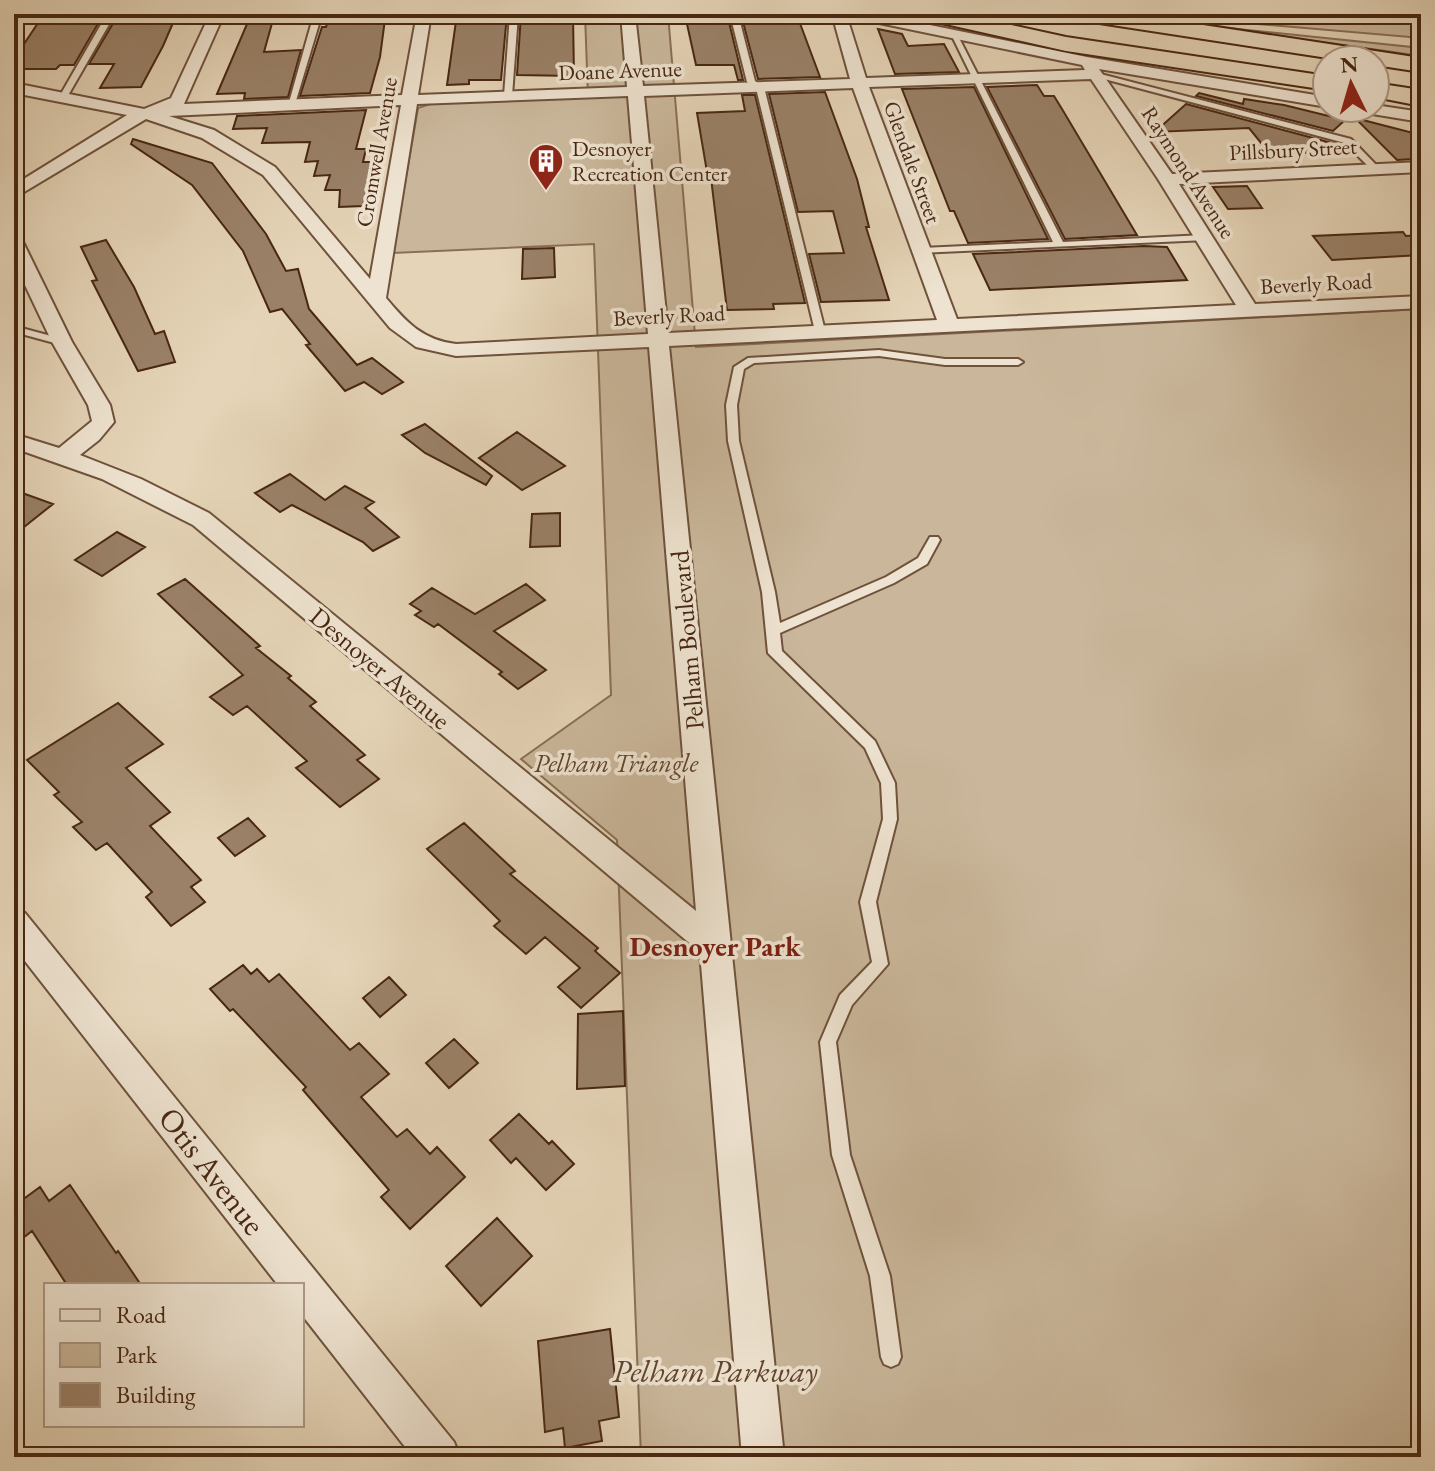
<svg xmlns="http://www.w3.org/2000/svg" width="1435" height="1471" font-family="'EB Garamond',serif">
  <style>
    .green { fill: #cab79b; stroke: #896f57; stroke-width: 2 }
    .building { fill: #9a8168; stroke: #482713; stroke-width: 2 }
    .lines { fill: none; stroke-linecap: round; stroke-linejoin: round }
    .lane-casing { stroke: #6f523c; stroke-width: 4 }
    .street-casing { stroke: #6f523c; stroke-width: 4 }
    .highway-casing { stroke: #482713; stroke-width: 4 }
    .lane { fill: #eee3d0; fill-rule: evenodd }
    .street { fill: #eee3d0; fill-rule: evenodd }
    .highway { fill: #e5d4b7; fill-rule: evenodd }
    .labels { text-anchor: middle; stroke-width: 7; stroke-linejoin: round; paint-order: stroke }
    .far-street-label { font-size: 22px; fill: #482713; stroke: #eee3d0 }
    .far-poi-label { font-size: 22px; fill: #482713; stroke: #eee3d0; text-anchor: start }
    .street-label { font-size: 26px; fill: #482713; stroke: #eee3d0 }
    .park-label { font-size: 26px; font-style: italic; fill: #62442e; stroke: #eee3d0 }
    .neighbourhood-label { font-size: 28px; font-weight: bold; fill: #7a1f14; stroke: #eee3d0 }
    .near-street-label { font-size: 32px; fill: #482713; stroke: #eee3d0 }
    .near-park-label { font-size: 32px; font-style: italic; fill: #62442e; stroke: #eee3d0 }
  </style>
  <rect width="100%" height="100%" fill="#e5d4b7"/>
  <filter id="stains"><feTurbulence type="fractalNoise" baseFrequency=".0025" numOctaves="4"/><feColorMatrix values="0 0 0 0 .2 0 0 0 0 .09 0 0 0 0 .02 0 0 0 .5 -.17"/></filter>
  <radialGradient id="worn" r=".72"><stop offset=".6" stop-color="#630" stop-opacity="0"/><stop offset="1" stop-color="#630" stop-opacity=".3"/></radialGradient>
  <!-- green -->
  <path class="green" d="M585 14H668L696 347 1421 309V1457H641L617 840 521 759 611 695 594 244 393 253 418 108 433 103 588 97Z
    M1142 14H1421V38Z
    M1228 28 1421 48V56L1228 29Z"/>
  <!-- building -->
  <path class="building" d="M173 14 176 16 163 46 141 87 100 88 114 64H89L118 15Z
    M457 14H507L501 80H469V84L447 85Z
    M521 14H525V18L573 16 574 76 517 75Z
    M103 15 74 65H60L56 69H14V59L42 17Z
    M274 16 264 52 301 50 288 97 244 99 245 93 217 94 250 17Z
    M798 18 820 77 758 79 743 22Z
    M385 19 380 57 370 93 300 96 322 27H326L328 20Z
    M729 22 743 80H738L734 65H696L687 24Z
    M878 29 902 34 908 46 944 44 959 72 895 74Z
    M1037 85 1044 96H1054L1062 109 1137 235 1065 239 987 87Z
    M974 87 1048 239 968 243 954 211H950L902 89Z
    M825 92 857 179 869 227H866L889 300 821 302 809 254 844 253 833 211 798 212 769 94Z
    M1199 93 1243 104 1244 99 1284 105 1345 120 1333 131 1196 96Z
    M742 95H755L805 303 773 304 774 309 727 310 711 178H708L697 113 745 111Z
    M1186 104 1343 146 1349 151 1270 154 1249 128 1155 132Z
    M366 110 356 149H366L363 162H373L363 206 339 207 340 190H325L330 175 314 176 318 161 305 162 310 142 262 143 267 128 233 129 237 116Z
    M1355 118 1421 135V151L1414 159 1397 160Z
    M133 139 212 163 266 234 286 271 298 269 309 309 357 365 372 358 403 382 382 394 364 382 345 391 306 345 310 344 282 309 270 312 243 251 192 185 131 144Z
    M1247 186 1262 208 1228 209 1213 187Z
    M1403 232 1406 236 1421 235V255L1332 260 1313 236Z
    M106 240 134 287 155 334 164 331 175 362 138 371 92 281 97 280 81 247Z
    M1144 246 1167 247 1187 280 990 290 973 254Z
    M554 248 555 277 522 279 523 249Z
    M425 424 492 476 486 485 425 453 402 435Z
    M517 432 565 466 522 490 479 458Z
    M290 474 325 500 345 486 374 502 365 508 399 537 373 551 363 542 292 505 280 512 255 493Z
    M14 490 53 504 14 535Z
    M560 513V546L530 547 532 514Z
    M117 532 145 547 102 576 75 560Z
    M185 579 260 646 256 648 291 676 288 678 316 702 310 706 365 755 357 760 379 779 340 807 296 768 307 761 247 706 233 715 210 697 243 675 158 594Z
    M526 584 545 600 494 631 546 670 518 689 499 674 502 672 438 624 434 627 415 615 421 611 410 604 432 588 475 614Z
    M118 703 163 744 126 768 170 812 150 826 201 880 191 887 205 902 171 926 146 897 152 892 107 843 96 850 73 827 82 822 54 795 59 792 27 760Z
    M248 818 265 836 235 856 218 838Z
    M464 823 515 871 510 874 598 948 595 951 620 973 581 1008 558 987 580 968 545 937 526 954 494 926 500 921 427 849Z
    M243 965 251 974 257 969 269 982 279 974 350 1050 359 1043 389 1074 361 1097 397 1137 407 1129 430 1154 437 1147 465 1177 410 1229 381 1197 389 1190 303 1090 306 1087 233 1009 230 1011 210 989Z
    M389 977 406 995 380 1017 363 998Z
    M623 1011 625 1086 577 1089 578 1014Z
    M454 1039 478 1063 449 1088 426 1063Z
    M519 1114 549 1144 552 1141 574 1164 546 1190 516 1158 511 1163 490 1140Z
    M70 1185 116 1253 118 1251 141 1285H67L32 1231 14 1245V1206L40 1187 49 1201Z
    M497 1218 532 1256 481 1306 446 1266Z
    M610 1329 619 1417 599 1421 602 1441 565 1448 563 1428 545 1432 538 1341Z"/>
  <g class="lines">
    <!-- lane casing -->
    <g class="lane-casing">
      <path id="lane" d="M107 14H115L66 99 59 101 58 99Z
        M314 14H322L295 104 288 106Z
        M510 14H518L512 96 508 98 504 96Z
        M730 14H738L755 81 764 87 825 331 824 333 815 331 756 88 747 82Z
        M950 32 957 34 1063 242 1204 235 1209 238 1207 240 919 253V249L922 248 1053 242Z
        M1093 72 1351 139 1381 170 1374 172 1345 143 1093 76Z
        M14 326 66 340 67 342 62 345 14 332Z
        M879 350 945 359H1018L1023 362 1018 365H945L879 356 754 363 744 369 737 405 739 441 775 592 780 623 886 577 918 558 930 537H938L940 540 927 564 894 583 780 633 782 651 875 741 895 783 897 819 876 902 888 964 852 1005 836 1042 850 1155 890 1276 901 1357 898 1364 891 1367 884 1364 881 1357 870 1276 832 1155 820 1042 840 995 872 962 860 902 883 819 881 783 865 748 768 653 762 592 728 441 726 405 734 367 748 358Z"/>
    </g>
    <!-- street casing -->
    <g class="street-casing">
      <path id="street" d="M210 14H224L184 104 402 95 417 14H431L418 95 627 87 621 14H635L643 86 850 79 832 14H846L866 78 1085 70 1082 65 855 18 848 14H876L1087 57 1327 97V107L1099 69 1172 174 1421 162V172L1179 184 1255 304 1421 296V308L669 346 784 1457H742L700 952 193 525 102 479 14 448V434L59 448 92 421 88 405 52 342 14 262V236L23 242 72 342 110 405 114 422 99 440 80 455 141 479 209 513 696 911 649 347 456 356 416 347 390 328 263 175 202 138 146 119 14 198V185L127 115 14 93V83L144 109 171 98ZM1091 79 1158 179 1236 305 957 319 869 87ZM853 88 937 320 668 333 644 96ZM628 96 648 334 456 344C423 340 407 323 386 298L417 104ZM401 105 370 279 275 167 214 130 169 116Z
        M1375 105 1421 112V122L1366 113 1358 108H1375Z
        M14 909 25 913 454 1442 460 1457H413L302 1315V1285H278L14 947Z"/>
    </g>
    <!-- highway casing -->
    <g class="highway-casing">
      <path id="highway" d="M920 14H962L1066 37 1327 76V90L1066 51 923 19Z
        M1075 14H1131L1421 58V72L1375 65V60H1341L1086 21 1078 19Z
        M1375 83 1421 90V106L1375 97Z"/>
    </g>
    <!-- lane -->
    <use href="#lane" class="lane"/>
    <!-- street -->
    <use href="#street" class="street"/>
    <!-- highway -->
    <use href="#highway" class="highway"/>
  </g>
  <!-- icons -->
  <defs>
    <g id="building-pin" transform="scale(1.8)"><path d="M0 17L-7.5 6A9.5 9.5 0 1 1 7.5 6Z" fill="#8f2418" stroke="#eee3d0"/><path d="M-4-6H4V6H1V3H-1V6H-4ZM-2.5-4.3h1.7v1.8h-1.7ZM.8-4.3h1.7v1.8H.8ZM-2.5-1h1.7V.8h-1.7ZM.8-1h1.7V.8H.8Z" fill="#fff"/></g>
  </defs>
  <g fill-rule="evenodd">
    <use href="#building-pin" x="546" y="161"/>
  </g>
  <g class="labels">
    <!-- far-street labels -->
    <g class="far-street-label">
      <text transform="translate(620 70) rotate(-2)" y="8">Doane Avenue</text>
      <text transform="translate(1293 149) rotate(-3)" y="8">Pillsbury Street</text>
      <text transform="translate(376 152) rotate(-80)" y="8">Cromwell Avenue</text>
      <text transform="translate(913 162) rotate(70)" y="8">Glendale Street</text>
      <text transform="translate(1189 172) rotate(57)" y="8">Raymond Avenue</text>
      <text transform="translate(1316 283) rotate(-3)" y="8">Beverly Road</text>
      <text transform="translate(669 315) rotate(-3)" y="8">Beverly Road</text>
    </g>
    <!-- far-poi labels -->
    <g class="far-poi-label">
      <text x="572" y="156">Desnoyer<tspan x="572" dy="25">Recreation Center</tspan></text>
    </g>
    <!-- street labels -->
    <g class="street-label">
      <text transform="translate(687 640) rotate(-95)" y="9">Pelham Boulevard</text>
      <text transform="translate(380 668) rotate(40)" y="9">Desnoyer Avenue</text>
    </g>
    <!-- park labels -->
    <g class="park-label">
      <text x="616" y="772">Pelham Triangle</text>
    </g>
    <!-- neighbourhood labels -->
    <g class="neighbourhood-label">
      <text x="715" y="956">Desnoyer Park</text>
    </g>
    <!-- near-street labels -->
    <g class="near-street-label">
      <text transform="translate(212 1171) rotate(52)" y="11">Otis Avenue</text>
    </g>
    <!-- near-park labels -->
    <g class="near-park-label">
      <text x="715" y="1382">Pelham Parkway</text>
    </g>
  </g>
  <!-- margin -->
  <rect width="1435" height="1471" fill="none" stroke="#e5d4b7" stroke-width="48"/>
  <rect x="16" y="16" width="1403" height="1439" fill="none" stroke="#482713" stroke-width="4"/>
  <rect x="24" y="24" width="1387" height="1423" fill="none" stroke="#482713" stroke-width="2"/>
  <!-- legend -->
  <rect x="44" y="1283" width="260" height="144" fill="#eee3d0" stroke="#ac9884" stroke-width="2"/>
  <rect x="60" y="1309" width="40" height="12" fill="#eee3d0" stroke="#ac9884" stroke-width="2"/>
  <text x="116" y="1323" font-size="24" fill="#482713">Road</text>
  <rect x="60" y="1343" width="40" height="24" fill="#cab79b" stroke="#ac9884" stroke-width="2"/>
  <text x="116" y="1363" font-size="24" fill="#482713">Park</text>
  <rect x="60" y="1383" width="40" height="24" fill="#9a8168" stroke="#ac9884" stroke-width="2"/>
  <text x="116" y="1403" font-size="24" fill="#482713">Building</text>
  <!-- north arrow -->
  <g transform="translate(1351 84) rotate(355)"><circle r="38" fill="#eee3d0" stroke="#ac9884" stroke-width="2"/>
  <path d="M0-6L14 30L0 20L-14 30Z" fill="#8f2418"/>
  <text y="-12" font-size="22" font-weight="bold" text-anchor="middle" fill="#482713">N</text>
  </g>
  <rect width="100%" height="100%" filter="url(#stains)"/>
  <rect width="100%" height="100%" fill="url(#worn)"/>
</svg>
